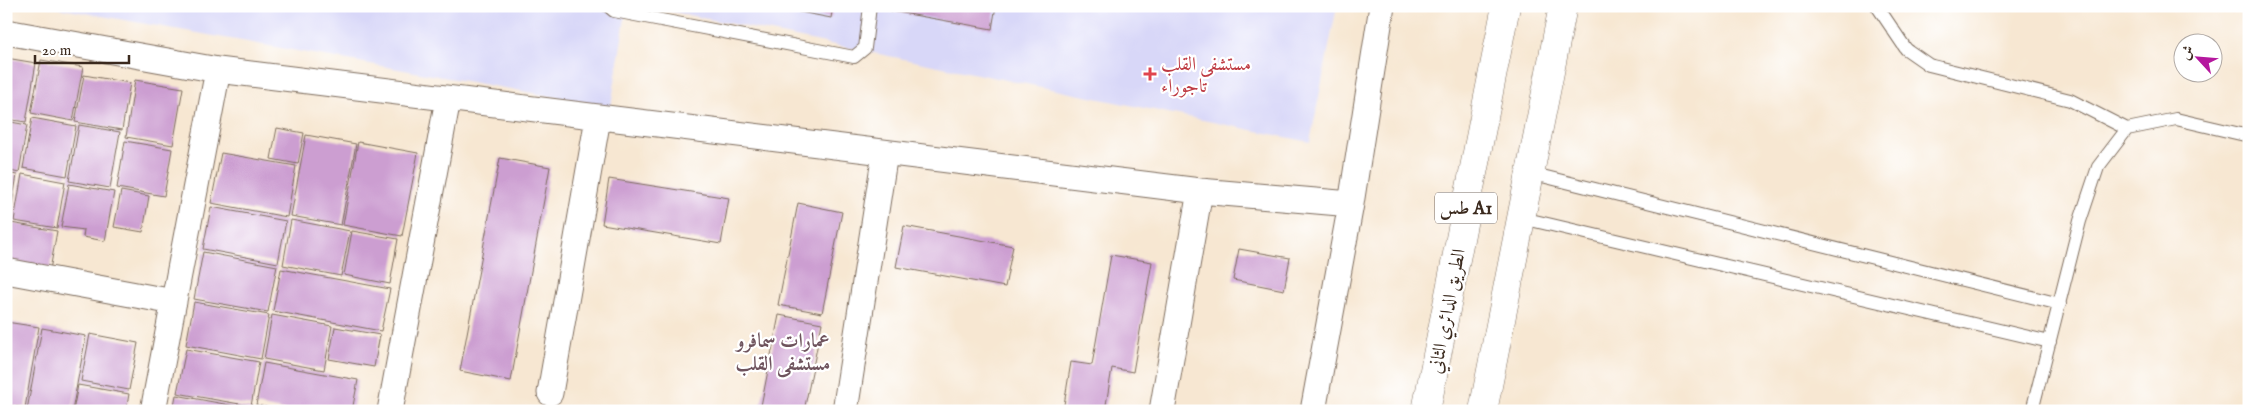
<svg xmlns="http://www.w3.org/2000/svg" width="2255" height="417" font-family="'IM FELL English',Amiri,serif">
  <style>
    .built { fill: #d8d7f8 }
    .building { fill: #cc9ed1 }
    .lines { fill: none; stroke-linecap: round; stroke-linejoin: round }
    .service-casing { stroke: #7d6c5d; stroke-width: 14 }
    .minor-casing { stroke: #7d6c5d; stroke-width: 27 }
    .trunk-casing { stroke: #7d6c5d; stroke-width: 29 }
    .service { stroke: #fff; stroke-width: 12 }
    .minor { stroke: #fff; stroke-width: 25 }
    .trunk { stroke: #fff; stroke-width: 28 }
    .health-dot { fill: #e0444e; stroke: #fff; stroke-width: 2 }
    .labels { text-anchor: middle; stroke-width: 4.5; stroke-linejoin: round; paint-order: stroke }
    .shield { fill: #fff; stroke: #766a62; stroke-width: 1 }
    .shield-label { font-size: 18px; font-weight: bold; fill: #3b2a1e }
    .health-label { font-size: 19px; fill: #be3a42; stroke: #fff; text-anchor: start }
    .street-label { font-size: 19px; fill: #3b2a1e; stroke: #fff }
    .neighbourhood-label { font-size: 20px; font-weight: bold; fill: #6e535d; stroke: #fff }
  </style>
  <rect width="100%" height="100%" fill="#fff"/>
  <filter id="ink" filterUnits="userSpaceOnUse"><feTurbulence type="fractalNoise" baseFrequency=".02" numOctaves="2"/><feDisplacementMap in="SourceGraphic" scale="10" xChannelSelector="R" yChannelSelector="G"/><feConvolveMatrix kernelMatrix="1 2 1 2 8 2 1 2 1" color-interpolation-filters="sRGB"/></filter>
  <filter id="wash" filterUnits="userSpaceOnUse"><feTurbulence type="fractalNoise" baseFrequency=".0096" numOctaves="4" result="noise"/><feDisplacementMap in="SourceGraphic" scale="20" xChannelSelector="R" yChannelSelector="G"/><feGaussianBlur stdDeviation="1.12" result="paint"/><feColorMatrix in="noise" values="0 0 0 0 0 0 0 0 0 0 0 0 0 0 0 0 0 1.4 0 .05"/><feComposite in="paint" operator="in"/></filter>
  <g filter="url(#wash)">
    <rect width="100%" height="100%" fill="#f7e7d2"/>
    <!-- built -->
    <path class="built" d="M46 6H627L611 107Z
      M644 6H1337L1310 142Z"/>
    <g id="blocks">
      <!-- building -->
      <path class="building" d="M769 6H833L831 18Z
        M892 6H996L992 29 891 11Z
        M6 58 36 63 26 122 6 119Z
        M41 60 83 67 73 121 31 113Z
        M84 75 130 83 122 130 75 122Z
        M135 80 183 88 173 145 126 137Z
        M32 118 76 126 67 176 23 168Z
        M6 121 27 125 19 173 6 170Z
        M79 125 120 132 110 188 69 181Z
        M277 128 304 133 298 164 271 159Z
        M306 135 356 144 341 225 291 216Z
        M125 141 172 149 164 196 117 188Z
        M358 142 418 153 402 236 343 225Z
        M221 153 296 166 287 217 211 203Z
        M500 158 550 167 511 381 460 371Z
        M6 173 17 175 9 223H6Z
        M22 174 65 182 57 228 14 221Z
        M609 179 729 198 721 244 602 224Z
        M69 184 114 192 105 241 83 237 84 230 61 227Z
        M121 191 149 196 143 232 114 227Z
        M798 203 842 212 822 313 778 305Z
        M211 207 286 221 278 263 203 249Z
        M291 220 350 231 341 276 283 265Z
        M11 223 57 231 50 270 6 262Z
        M904 226 1013 246 1005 287 896 267Z
        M352 231 398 239 390 284 344 275Z
        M1239 249 1290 258 1284 290 1233 280Z
        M203 252 277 266 268 312 194 299Z
        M1111 255 1152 262 1133 372 1112 368 1105 411H1063L1071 362 1092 365Z
        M281 269 390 289 381 331 273 311Z
        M194 302 269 315 261 359 186 345Z
        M272 315 332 326 324 370 264 359Z
        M779 315 822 323 804 411H760Z
        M6 322 39 327 25 408 6 405Z
        M335 327 380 335 374 367 329 359Z
        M42 328 86 336 72 411 27 410Z
        M90 334 138 343 129 390 81 381Z
        M186 349 259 362 251 406 177 393Z
        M264 363 358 380 352 411H287L256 405Z
        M78 385 129 394 126 411H73Z
        M176 395 251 409V411H173Z"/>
    </g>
  </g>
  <g filter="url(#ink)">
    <use href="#blocks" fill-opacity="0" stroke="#7d6c5d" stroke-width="1"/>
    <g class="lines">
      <!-- service casing -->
      <g class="service-casing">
        <path id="service" d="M608 6 614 11 854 57 865 48 870 6
          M1877 6 1906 49 1929 65 2070 100 2127 129 2176 119 2249 136
          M1530 173 2060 304
          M1522 218 2050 342
          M2032 411 2080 221 2098 167 2127 129"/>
      </g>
      <!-- minor casing -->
      <g class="minor-casing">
        <path id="minor" d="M6 32 218 70 1200 191 1351 204
          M6 271 174 302
          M550 393 598 118
          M153 411 218 70
          M390 411 448 99
          M845 411 885 153
          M1162 411 1200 191
          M1313 411 1351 204 1382 6"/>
      </g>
      <!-- trunk casing -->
      <g class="trunk-casing">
        <path id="trunk" d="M1426 411 1506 6
          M1483 411 1563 6"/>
      </g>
      <!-- service -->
      <use href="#service" class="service"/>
      <!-- minor -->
      <use href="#minor" class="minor"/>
      <!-- trunk -->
      <use href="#trunk" class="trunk"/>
    </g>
  </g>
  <!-- markers -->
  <path class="health-dot" d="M1147.5 66.5h5v5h5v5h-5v5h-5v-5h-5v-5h5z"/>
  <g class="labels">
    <!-- shield labels -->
    <rect class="shield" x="1435" y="192.5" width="62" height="31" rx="4"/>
    <g class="shield-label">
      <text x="1466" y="214">طس A1</text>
    </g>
    <!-- health labels -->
    <g class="health-label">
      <text x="1161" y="70">مستشفى القلب<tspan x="1161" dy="22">تاجوراء</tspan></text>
    </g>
    <!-- street labels -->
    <g class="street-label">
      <text transform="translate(1446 311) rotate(-79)" y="7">الطريق الدائري الثاني</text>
    </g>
    <!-- neighbourhood labels -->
    <g class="neighbourhood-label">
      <text x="783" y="347">عمارات سمافرو<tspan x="783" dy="23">مستشفى القلب</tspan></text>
    </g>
  </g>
  <!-- margin -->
  <rect width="2255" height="417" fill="none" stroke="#fff" stroke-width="25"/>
  <!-- north arrow -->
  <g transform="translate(2198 58) rotate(296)"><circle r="24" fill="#ffffff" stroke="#b1aaa5"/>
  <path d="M0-4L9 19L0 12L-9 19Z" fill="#b5179e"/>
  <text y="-8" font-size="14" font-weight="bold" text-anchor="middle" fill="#3b2a1e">ش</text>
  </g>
  <!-- scale -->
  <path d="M35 55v8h94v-8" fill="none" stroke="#3b2a1e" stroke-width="2.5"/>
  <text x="42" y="55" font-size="15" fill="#3b2a1e" stroke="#ffffff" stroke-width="4" paint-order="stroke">20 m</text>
</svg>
